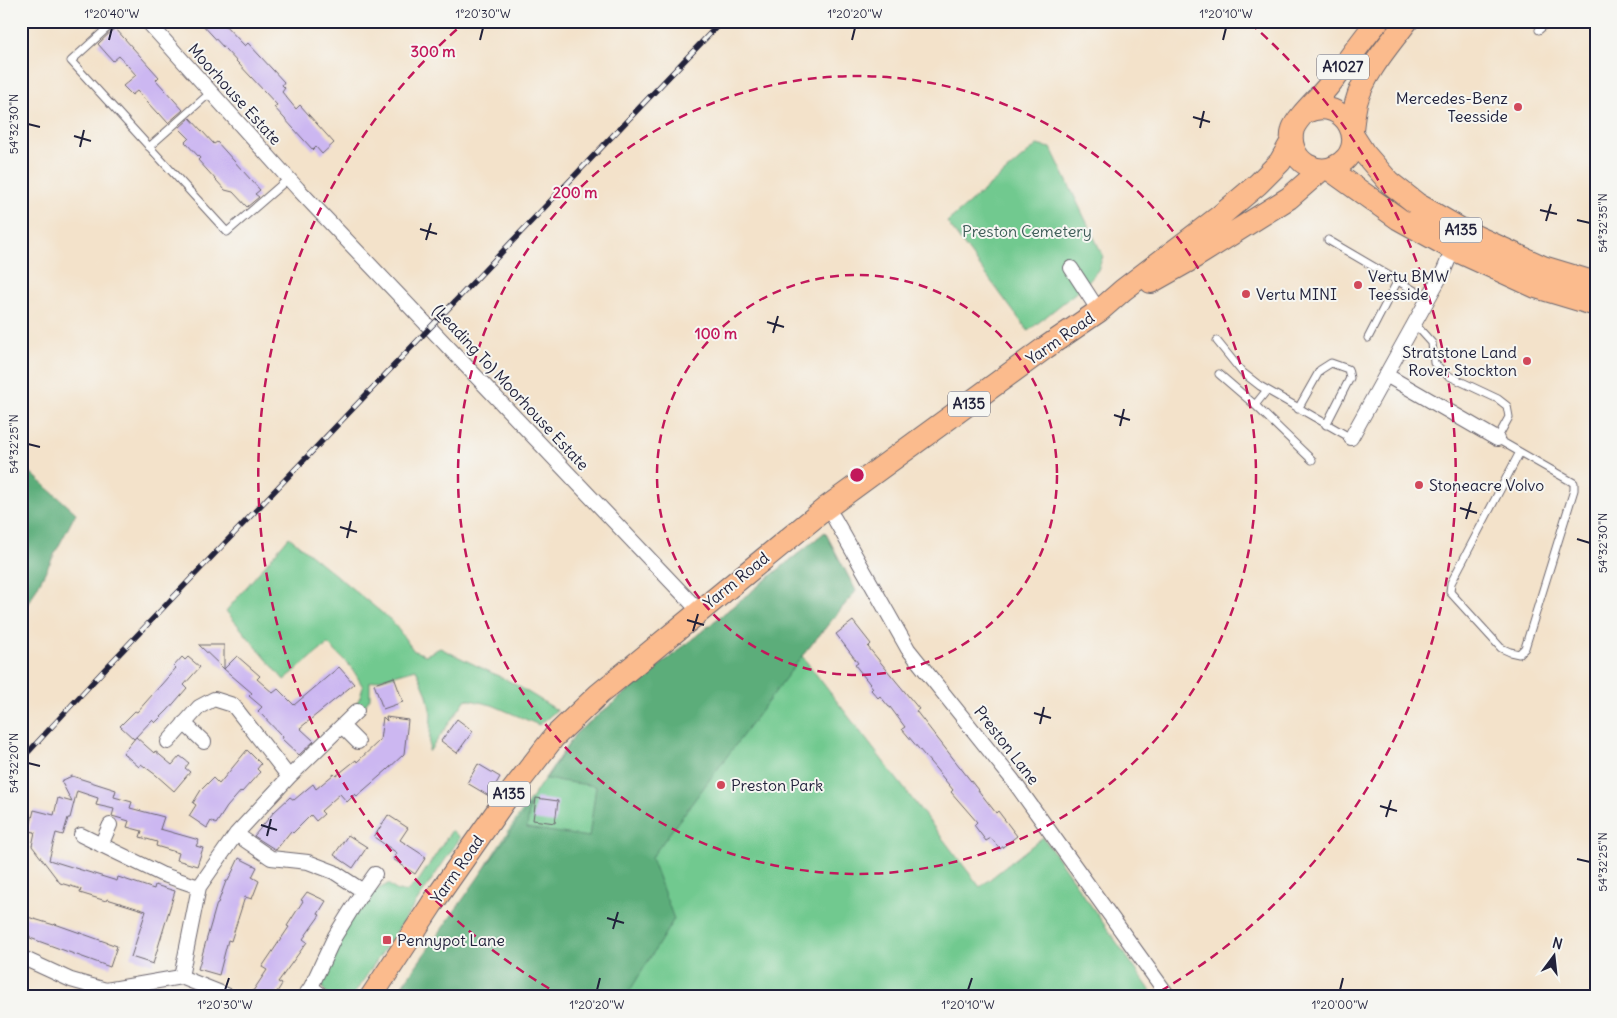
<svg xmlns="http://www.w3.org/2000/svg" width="1617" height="1018" font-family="Delius,sans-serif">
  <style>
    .green { fill: #71c98f; stroke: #4a7665 }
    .forest { fill: #5cad7a; stroke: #3f685a }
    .building { fill: #ccb7f1 }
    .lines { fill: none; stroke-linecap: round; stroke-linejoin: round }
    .service-casing { stroke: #6b656d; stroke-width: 9 }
    .minor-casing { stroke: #6b656d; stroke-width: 16 }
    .primary-casing { stroke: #6b656d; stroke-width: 24 }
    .service { stroke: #fff; stroke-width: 7 }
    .minor { stroke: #fff; stroke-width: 14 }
    .primary { stroke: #fbbb8d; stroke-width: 22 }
    .rail-casing { stroke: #22223b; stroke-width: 5.5 }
    .rail { stroke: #f6f6f2; stroke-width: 4; stroke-dasharray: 11; stroke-linecap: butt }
    .ticks { fill: none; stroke: #22223b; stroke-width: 2 }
    .ring { fill: none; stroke: #c2185b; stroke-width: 2.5; stroke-dasharray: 9 6 }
    .poi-dot { fill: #d1495b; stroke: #f6f6f2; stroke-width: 2 }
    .labels { text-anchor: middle; stroke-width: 4; stroke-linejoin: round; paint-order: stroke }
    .shield { fill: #f6f6f2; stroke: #626272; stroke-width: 1 }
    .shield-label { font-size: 15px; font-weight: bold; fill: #22223b }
    .street-label { font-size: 16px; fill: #22223b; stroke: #f6f6f2 }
    .poi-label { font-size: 16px; fill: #22223b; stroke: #f6f6f2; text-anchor: start }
    .park-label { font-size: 16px; fill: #3e5c58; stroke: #f6f6f2 }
    .centre { fill: #c2185b; stroke: #f6f6f2; stroke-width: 2.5 }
    .ring-label { font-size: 15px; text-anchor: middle; font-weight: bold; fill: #c2185b; stroke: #f6f6f2; stroke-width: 4; stroke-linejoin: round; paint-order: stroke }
    .neatline { fill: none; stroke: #22223b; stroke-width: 2 }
    .ticks-label { font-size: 12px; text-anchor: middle; fill: #22223b }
  </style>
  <rect width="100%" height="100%" fill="#f6f6f2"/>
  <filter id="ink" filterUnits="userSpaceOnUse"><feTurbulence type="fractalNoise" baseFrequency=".02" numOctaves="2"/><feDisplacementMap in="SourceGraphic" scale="10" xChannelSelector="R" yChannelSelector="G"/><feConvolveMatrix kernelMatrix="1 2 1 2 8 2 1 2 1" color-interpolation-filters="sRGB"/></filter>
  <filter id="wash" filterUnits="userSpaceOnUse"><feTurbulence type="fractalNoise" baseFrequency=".0096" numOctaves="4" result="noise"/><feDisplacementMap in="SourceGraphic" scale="20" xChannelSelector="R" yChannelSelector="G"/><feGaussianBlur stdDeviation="1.12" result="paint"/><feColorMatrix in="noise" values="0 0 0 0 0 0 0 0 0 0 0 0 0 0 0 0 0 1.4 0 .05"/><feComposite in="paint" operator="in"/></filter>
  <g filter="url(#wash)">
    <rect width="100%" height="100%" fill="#f3e2ca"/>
    <!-- green -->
    <path class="green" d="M1037 145 1051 148 1103 256 1098 270 1084 286 1028 331 947 222Z
      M825 532 856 591 802 656 980 887 1043 837 1155 997H401L440 940 499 845 576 733Z
      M289 537 392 621 414 651 426 655 440 648 513 683 557 710 539 725 492 705 466 699 429 752 431 714 427 695 416 669 370 682V698L360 714 354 707 360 697 363 687 352 668 328 644 284 680 226 611Z
      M452 830 460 838 352 997C339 997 323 999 322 982L345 927 367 895 388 884 397 891 406 892 419 880Z"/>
    <!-- forest -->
    <path class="forest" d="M21 464 76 513 21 618Z
      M825 532 856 591 802 656 651 858 674 919 626 997H394L530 804 527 828 589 837 596 786 546 779 576 733Z"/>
    <g id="blocks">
      <!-- building -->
      <path class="building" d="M199 21H221L245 46 248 43 284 82 282 85 285 88 282 92 296 109 300 105 334 143 322 154 316 147 313 150 274 107 277 105Z
        M115 28 159 77 156 80 183 110 168 123 159 113 158 114 137 91 132 95 123 86 136 75 119 56 113 61 98 44Z
        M190 118 214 144 217 142 260 190 255 194 259 197 247 207 233 192 225 190 198 160 200 158 185 142 189 138 179 128Z
        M853 621 871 644 868 647 919 709 916 711 996 813 998 811 1017 836 1000 849 991 838 986 841 974 825 977 822 951 792 953 790 936 769 902 729 905 727 890 707H889L880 696 878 698 871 690 873 688 855 665 858 663 836 634Z
        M199 645H224V669Z
        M237 656 260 676 257 679 273 693 278 689 294 705 339 667 354 684 300 728 314 741 299 755 282 739 283 737 258 711 262 707 249 696 252 693 224 669Z
        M182 657 185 660 188 657 200 667 184 685 187 688 168 710 155 723 152 720 134 739 120 726 135 711 137 712 176 668 174 666Z
        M394 677 403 702 383 709 374 684Z
        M383 717 387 721 386 717 408 720 404 754 387 770 357 796 355 794 347 802 340 794 321 811 324 814 316 821 311 815 293 833 291 831 276 850 254 836 274 812 290 797 294 800 313 784 316 789 334 774 336 776 356 760 357 762 380 740Z
        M457 719 473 731 457 753 441 741Z
        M136 737 154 753 155 751 172 765 180 756 189 763 185 768 190 772 174 791 156 775 141 764 139 767 123 753Z
        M247 750 261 764 257 769 260 772 242 792 241 791 227 807 216 824 211 821 207 828 189 816 196 805 193 803 201 790 213 778 219 784Z
        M478 764 500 777 489 796 467 783Z
        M72 776 116 790 114 797 132 802 130 808 164 817 160 829 199 840 196 846 203 848 197 866 177 860 179 853 156 846 157 842 140 837 142 831 127 827 129 821 112 816 114 809 96 805 98 798 77 791 70 818H68L63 835 56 833 49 860 117 881 118 877 154 889 155 885 175 891 153 964 131 957 146 911 107 899 106 901 80 893 81 889 60 883 32 846 35 832 29 831 34 810 54 815 58 798 72 802 61 781Z
        M536 798 558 801 555 823 533 820Z
        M388 815 408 828 400 840 426 857 415 874 393 859 397 853 374 837Z
        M348 835 367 847 353 868 334 855Z
        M239 858 257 867 252 877 259 881 252 899 245 897 231 941 228 940 219 975 198 969 217 903H218L226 881H228Z
        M307 892 326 901 318 914 320 915 303 939 307 942 278 982 282 984 274 997H249L267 970 262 967 289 927 287 926 303 901 301 900Z
        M21 915 54 925 55 924 117 946 110 967 30 938V936L21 933Z"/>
    </g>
  </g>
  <g filter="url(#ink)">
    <use href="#blocks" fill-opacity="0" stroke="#6b656d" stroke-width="1"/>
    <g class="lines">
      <!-- service casing -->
      <g class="service-casing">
        <path id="service" d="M115 21 71 61 227 232 288 179
          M1539 30 1549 21
          M149 147 210 93
          M1328 240 1427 298
          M1414 323 1432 343 1434 363 1447 375 1498 399 1507 406 1509 417 1497 439 1574 483V490L1525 648 1519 654 1510 652 1501 648 1450 592 1451 583 1520 452
          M1368 338 1398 280
          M1217 341 1242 372 1260 386 1351 438
          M1219 374 1255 405
          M1267 390 1255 405 1312 460
          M1298 409 1320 370 1331 363 1348 369 1350 378 1326 425"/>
      </g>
      <!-- minor casing -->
      <g class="minor-casing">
        <path id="minor" d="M147 21 298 189 699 611
          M1071 268 1099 311
          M1386 375 1497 439
          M1351 438 1444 270 1453 249
          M826 508 834 518 908 649 1012 779 1169 997
          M184 723 204 742
          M342 726 358 742
          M168 742 199 707 214 699 233 705 289 777
          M236 834 271 858 308 862 334 872 363 891 335 936 311 987 304 997
          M81 835 161 874 199 887
          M101 845 110 825
          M363 891 375 874
          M21 957 71 980 106 990 181 977
          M311 987 324 997
          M231 997 181 977 199 887 236 834 289 777 357 711"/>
      </g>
      <!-- primary casing -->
      <g class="primary-casing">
        <path id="primary" d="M1306 112C1346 94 1372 148 1336 166 1327 171 1316 170 1307 165 1295 158 1289 143 1293 129 1297 117 1320 97 1329 85 1346 64 1360 42 1378 21
          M1352 130C1353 121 1354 112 1356 103 1364 73 1389 45 1407 21
          M1353 136 1364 153 1389 182 1417 204 1464 231 1543 267 1596 283
          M1329 169 1399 219 1453 249 1536 287 1596 305
          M1151 282 1190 260 1289 198 1321 170
          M371 997 432 904 505 800 554 737 599 694 826 508 1045 348 1099 311 1123 290 1220 216 1258 184 1280 162 1292 141"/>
      </g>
      <!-- service -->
      <use href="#service" class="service"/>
      <!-- minor -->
      <use href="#minor" class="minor"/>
      <!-- primary -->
      <use href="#primary" class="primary"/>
      <!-- rail casing -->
      <g class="rail-casing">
        <path id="rail" d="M21 760 104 670 722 21"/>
      </g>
      <!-- rail -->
      <use href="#rail" class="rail"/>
    </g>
  </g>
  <!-- ticks -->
  <path class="ticks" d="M109 40 112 28M480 40 483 28M852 40 855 28M1223 40 1226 28M1193 117 1210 122M28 124 40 127M1200 128 1204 111M74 136 91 141M80 147 84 130M1540 210 1557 214M1577 220 1590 223M1546 221 1551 204M420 229 437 234M426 240 431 223M767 322 784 327M773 333 778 316M1114 415 1130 420M1120 426 1124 409M28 444 40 447M1460 508 1477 513M1466 519 1471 502M340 527 357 532M347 538 351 521M1577 539 1590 543M687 620 704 625M693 631 698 614M1034 713 1051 718M1040 724 1044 707M28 763 40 766M1380 806 1397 811M1386 817 1391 800M261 825 277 830M267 836 271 819M1577 859 1590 862M607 918 624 923M613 929 618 912M225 990 229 978M597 990 600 978M968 990 972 978M1340 990 1343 978"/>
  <!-- distance rings -->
  <g class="ring">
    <circle cx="857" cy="475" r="200"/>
    <circle cx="857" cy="475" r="399"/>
    <path d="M562 996A599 599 0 0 1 464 23M1250 23A599 599 0 0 1 1152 996"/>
  </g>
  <!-- markers -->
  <g class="poi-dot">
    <circle cx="1518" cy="107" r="5"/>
    <circle cx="1358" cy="285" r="5"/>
    <circle cx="1246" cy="294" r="5"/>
    <circle cx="1527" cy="361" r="5"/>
    <circle cx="1419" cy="485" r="5"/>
    <circle cx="721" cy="785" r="5"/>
    <rect x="382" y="935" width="10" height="10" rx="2.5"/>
  </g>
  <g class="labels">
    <!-- shield labels -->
    <g class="shield">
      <rect x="1317" y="54.5" width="52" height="25" rx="4"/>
      <rect x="1440" y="217.5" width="42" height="25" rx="4"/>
      <rect x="948" y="391.5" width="42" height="25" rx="4"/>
      <rect x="488" y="781.5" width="42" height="25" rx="4"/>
    </g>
    <g class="shield-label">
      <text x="1343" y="72">A1027</text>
      <text x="1461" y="235">A135</text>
      <text x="969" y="409">A135</text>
      <text x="509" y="799">A135</text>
    </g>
    <!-- street labels -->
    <g class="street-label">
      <text transform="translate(235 94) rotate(48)" y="6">Moorhouse Estate</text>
      <text transform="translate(1060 338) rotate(-35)" y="6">Yarm Road</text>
      <text transform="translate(511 387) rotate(47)" y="6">(Leading To) Moorhouse Estate</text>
      <text transform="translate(736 580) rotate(-39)" y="6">Yarm Road</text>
      <text transform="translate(1007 745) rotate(52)" y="6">Preston Lane</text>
      <text transform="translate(457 869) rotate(-55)" y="6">Yarm Road</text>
    </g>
    <!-- poi labels -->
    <g class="poi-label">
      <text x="1508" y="104" text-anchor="end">Mercedes-Benz<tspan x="1508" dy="18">Teesside</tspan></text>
      <text x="1368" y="282">Vertu BMW<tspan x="1368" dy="18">Teesside</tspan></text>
      <text x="1256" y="300">Vertu MINI</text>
      <text x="1517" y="358" text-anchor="end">Stratstone Land<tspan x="1517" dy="18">Rover Stockton</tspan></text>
      <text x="1429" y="491">Stoneacre Volvo</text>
      <text x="731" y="791">Preston Park</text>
      <text x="397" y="946">Pennypot Lane</text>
    </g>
    <!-- park labels -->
    <g class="park-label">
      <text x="1027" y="237">Preston Cemetery</text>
    </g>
  </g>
  <circle cx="857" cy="475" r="8" class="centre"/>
  <g class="ring-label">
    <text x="433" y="57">300 m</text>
    <text x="575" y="198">200 m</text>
    <text x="716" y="339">100 m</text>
  </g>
  <!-- margin -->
  <rect width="1617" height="1018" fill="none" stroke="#f6f6f2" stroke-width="55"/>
  <!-- north arrow -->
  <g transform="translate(1554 956) rotate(15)" stroke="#f6f6f2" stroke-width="4" paint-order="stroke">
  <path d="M0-4L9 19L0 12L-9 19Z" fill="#22223b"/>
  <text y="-8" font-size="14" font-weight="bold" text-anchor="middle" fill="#22223b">N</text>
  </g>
  <rect x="28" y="28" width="1562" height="962" class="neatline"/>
  <g class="ticks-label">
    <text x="112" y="18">1°20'40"W</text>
    <text x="483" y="18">1°20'30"W</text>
    <text x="855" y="18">1°20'20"W</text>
    <text x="1226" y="18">1°20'10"W</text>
    <text transform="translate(14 124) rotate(-90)" y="4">54°32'30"N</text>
    <text transform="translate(1603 223) rotate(-90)" y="4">54°32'35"N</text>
    <text transform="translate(14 444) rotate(-90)" y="4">54°32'25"N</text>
    <text transform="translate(1603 543) rotate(-90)" y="4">54°32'30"N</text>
    <text transform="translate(14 763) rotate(-90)" y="4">54°32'20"N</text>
    <text transform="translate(1603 862) rotate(-90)" y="4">54°32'25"N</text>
    <text x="225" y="1009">1°20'30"W</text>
    <text x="597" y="1009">1°20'20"W</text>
    <text x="968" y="1009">1°20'10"W</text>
    <text x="1340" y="1009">1°20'00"W</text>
  </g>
</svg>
